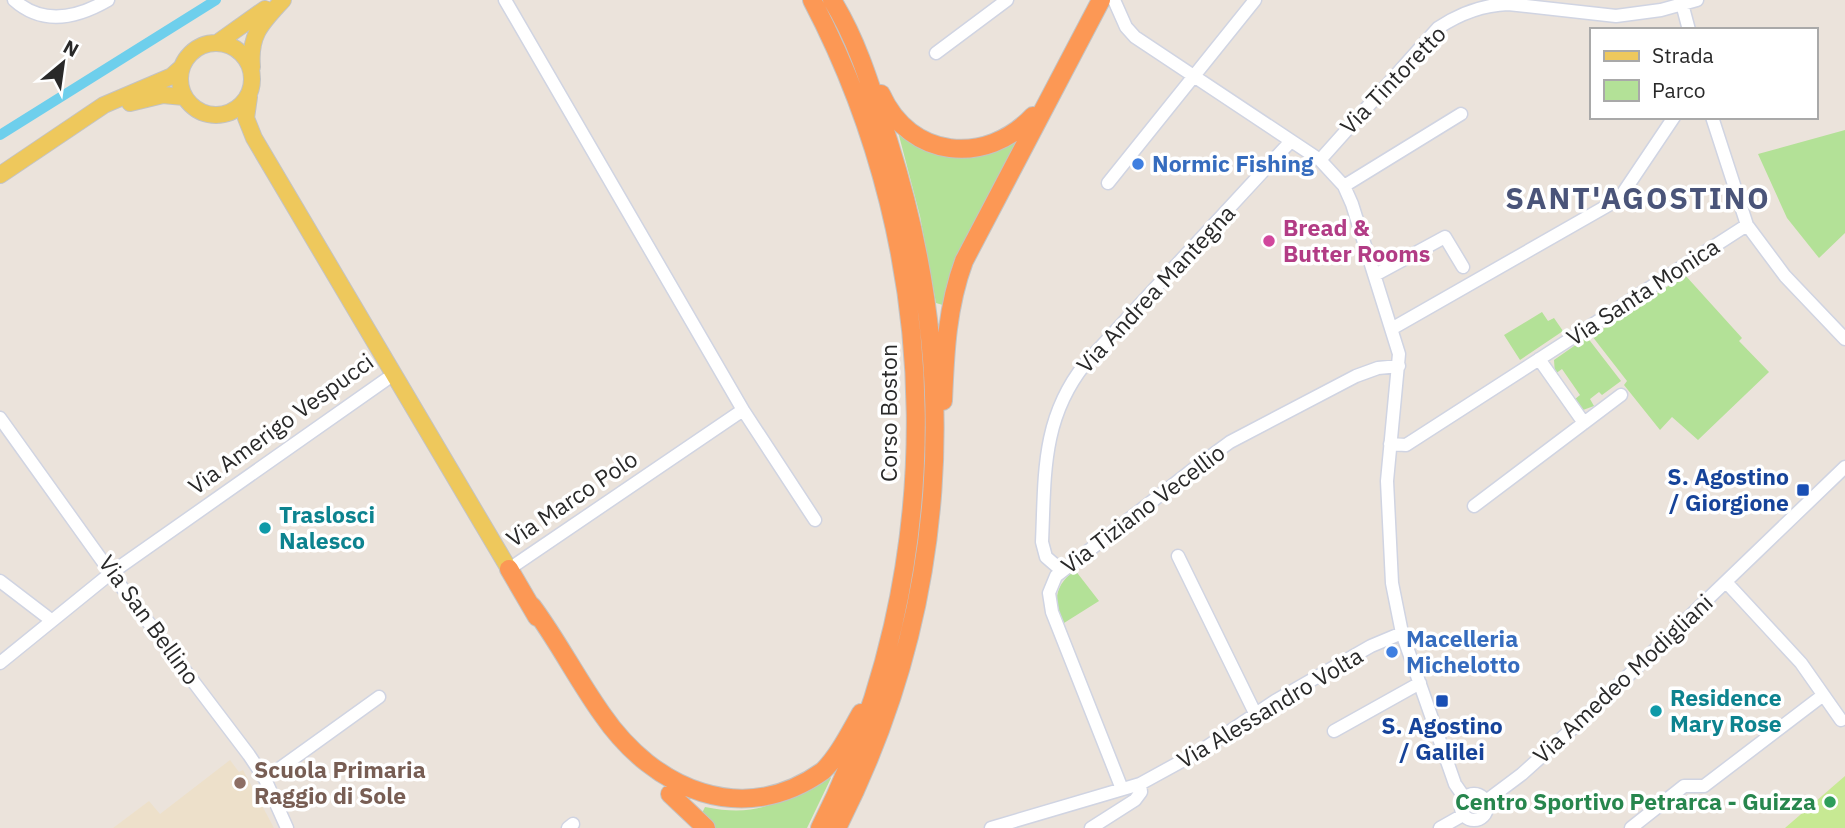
<svg xmlns="http://www.w3.org/2000/svg" width="1845" height="828" font-family="'IBM Plex Sans',sans-serif">
  <style>
    .education { fill: #ede0ca }
    .green { fill: #b3e197 }
    .pitch { fill: #c7e993 }
    .lines { fill: none; stroke-linecap: round; stroke-linejoin: round }
    .canal { stroke: #6ecfec; stroke-width: 10 }
    .minor-casing { stroke: #d0d4e2; stroke-width: 15 }
    .major-casing { stroke: #c3c3c3; stroke-width: 18 }
    .highway-casing { stroke: #c3c3c3; stroke-width: 20 }
    .minor { stroke: #fff; stroke-width: 12 }
    .major { stroke: #eec85c; stroke-width: 16 }
    .highway { stroke: #fc9855; stroke-width: 18 }
    .shop-dot { fill: #3f7fe0; stroke: #fff; stroke-width: 2.5 }
    .hotel-dot { fill: #d1479c; stroke: #fff; stroke-width: 2.5 }
    .transit-dot { fill: #1a4fb4; stroke: #fff; stroke-width: 2.5 }
    .culture-dot { fill: #0f9aa8; stroke: #fff; stroke-width: 2.5 }
    .education-dot { fill: #8d6e63; stroke: #fff; stroke-width: 2.5 }
    .leisure-dot { fill: #2e9e5b; stroke: #fff; stroke-width: 2.5 }
    .labels { text-anchor: middle; stroke-width: 7; stroke-linejoin: round; paint-order: stroke }
    .street-label { font-size: 23px; fill: #292929; stroke: #fff }
    .shop-label { font-size: 23px; font-weight: bold; fill: #366cbe; stroke: #fff; text-anchor: start }
    .hotel-label { font-size: 23px; font-weight: bold; fill: #b23c85; stroke: #fff; text-anchor: start }
    .transit-label { font-size: 23px; font-weight: bold; fill: #164399; stroke: #fff; text-anchor: end }
    .culture-label { font-size: 23px; font-weight: bold; fill: #0d838f; stroke: #fff; text-anchor: start }
    .education-label { font-size: 23px; font-weight: bold; fill: #785e54; stroke: #fff; text-anchor: start }
    .leisure-label { font-size: 23px; font-weight: bold; fill: #27864d; stroke: #fff; text-anchor: end }
    .district-label { font-size: 30px; font-weight: bold; letter-spacing: 2px; fill: #4a5479; stroke: #fff }
  </style>
  <rect width="100%" height="100%" fill="#ebe3db"/>
  <!-- education -->
  <path class="education" d="M230 760 239 772 243 770 274 828H113L149 801 160 814Z"/>
  <!-- green -->
  <path class="green" d="M1046 104 946 306 936 303 920 216 896 124 959 156Z
    M1845 130V233L1819 258 1787 218 1758 154Z
    M1685 275 1742 338 1739 341 1769 372 1698 440 1672 417 1660 430 1624 385 1627 381 1592 336Z
    M1542 312 1548 321 1554 318 1563 331 1520 360 1504 335Z
    M1587 337 1621 381 1602 395 1599 392 1590 399 1594 406 1583 410 1574 400 1580 395 1562 369 1555 374 1554 360Z
    M1075 570 1099 601 1064 623C1053 601 1054 586 1075 570Z
    M826 774 831 778 807 828H711L701 815 705 807C759 818 782 802 826 774Z"/>
  <!-- pitch -->
  <path class="pitch" d="M1845 776V828H1785Z"/>
  <g class="lines">
    <!-- canal -->
    <path class="canal" d="M0 135 216 0"/>
    <!-- minor casing -->
    <g class="minor-casing">
      <path id="minor" d="M14 0C43 26 77 18 108 0
        M505 0 743 410 815 520
        M1114 0 1126 27 1135 37 1320 160 1344 186 1352 204 1399 354 1387 481 1392 583 1402 633 1455 784 1464 797
        M1681 0 1689 30
        M936 53 1007 0
        M1712 117 1747 225 1785 276 1845 339
        M1320 160 1438 28C1459 14 1482 5 1508 4L1616 16 1661 10 1697 0
        M1108 183 1255 0
        M1344 186 1461 114
        M1375 275 1445 237 1463 267
        M1393 328 1619 199 1674 117
        M1539 359 1584 423
        M0 418 111 573 249 755 265 779 287 828
        M1390 444 1406 445 1747 225
        M1474 506 1621 395
        M1178 556 1255 713
        M509 569 743 410
        M1061 570 1046 557 1042 542C1045 476 1041 419 1085 364L1291 141
        M0 581 51 620
        M1726 582 1801 663 1841 720
        M0 663 111 573 394 374
        M1334 731 1420 683
        M265 779 379 697
        M1122 789 1052 612 1049 593 1056 576 1200 464 1230 442 1356 376 1378 368 1399 366
        M1461 807a13 13 0 1 1 26 0a13 13 0 1 1-26 0Z
        M1486 801 1522 774 1583 719 1845 467
        M568 828 573 824
        M991 828 1140 784 1202 750 1275 701 1371 646 1402 633
        M1091 828 1135 800 1141 792 1140 784
        M1440 828 1463 815
        M1631 828 1684 786H1704L1822 696"/>
    </g>
    <!-- major casing -->
    <g class="major-casing">
      <path id="major" d="M180 79a36 36 0 1 1 72 0a36 36 0 1 1-72 0Z
        M217 43 265 9
        M252 67C249 34 262 23 283 0
        M249 97 246 118 254 138 509 569
        M130 103 163 95 184 97
        M0 175 104 105 172 76 182 67"/>
    </g>
    <!-- highway casing -->
    <g class="highway-casing">
      <path id="highway" d="M812 0C947 258 951 569 820 828
        M832 0C859 43 873 94 889 143 963 375 948 610 837 828
        M881 94C910 159 986 166 1033 116
        M943 401C945 352 947 307 964 261L1101 0
        M509 569 537 617
        M532 606C558 641 577 679 602 714 654 790 743 828 823 771 839 755 850 732 861 713
        M670 794 706 828"/>
    </g>
    <!-- minor -->
    <use href="#minor" class="minor"/>
    <!-- major -->
    <use href="#major" class="major"/>
    <!-- highway -->
    <use href="#highway" class="highway"/>
  </g>
  <!-- markers -->
  <g class="shop-dot">
    <circle cx="1138" cy="164" r="7"/>
    <circle cx="1392" cy="652" r="7"/>
  </g>
  <circle class="hotel-dot" cx="1269" cy="241" r="7"/>
  <g class="transit-dot">
    <rect x="1796" y="483" width="14" height="14" rx="3.5"/>
    <rect x="1435" y="694" width="14" height="14" rx="3.5"/>
  </g>
  <g class="culture-dot">
    <circle cx="265" cy="528" r="7"/>
    <circle cx="1656" cy="711" r="7"/>
  </g>
  <circle class="education-dot" cx="240" cy="783" r="7"/>
  <circle class="leisure-dot" cx="1830" cy="802" r="7"/>
  <g class="labels">
    <!-- street labels -->
    <g class="street-label">
      <text transform="translate(1393 80) rotate(-46)" y="8">Via Tintoretto</text>
      <text transform="translate(1156 289) rotate(-47)" y="8">Via Andrea Mantegna</text>
      <text transform="translate(1643 292) rotate(-33)" y="8">Via Santa Monica</text>
      <text transform="translate(889 413) rotate(-90)" y="8">Corso Boston</text>
      <text transform="translate(281 424) rotate(-36)" y="8">Via Amerigo Vespucci</text>
      <text transform="translate(572 499) rotate(-34)" y="8">Via Marco Polo</text>
      <text transform="translate(1143 509) rotate(-37)" y="8">Via Tiziano Vecellio</text>
      <text transform="translate(149 620) rotate(54)" y="8">Via San Bellino</text>
      <text transform="translate(1623 679) rotate(-43)" y="8">Via Amedeo Modigliani</text>
      <text transform="translate(1270 708) rotate(-31)" y="8">Via Alessandro Volta</text>
    </g>
    <!-- shop labels -->
    <g class="shop-label">
      <text x="1152" y="172">Normic Fishing</text>
      <text x="1406" y="647">Macelleria<tspan x="1406" dy="26">Michelotto</tspan></text>
    </g>
    <!-- hotel labels -->
    <g class="hotel-label">
      <text x="1283" y="236">Bread &amp;<tspan x="1283" dy="26">Butter Rooms</tspan></text>
    </g>
    <!-- transit labels -->
    <g class="transit-label">
      <text x="1789" y="485">S. Agostino<tspan x="1789" dy="26">/ Giorgione</tspan></text>
      <text x="1442" y="734" text-anchor="middle">S. Agostino<tspan x="1442" dy="26">/ Galilei</tspan></text>
    </g>
    <!-- culture labels -->
    <g class="culture-label">
      <text x="279" y="523">Traslosci<tspan x="279" dy="26">Nalesco</tspan></text>
      <text x="1670" y="706">Residence<tspan x="1670" dy="26">Mary Rose</tspan></text>
    </g>
    <!-- education labels -->
    <g class="education-label">
      <text x="254" y="778">Scuola Primaria<tspan x="254" dy="26">Raggio di Sole</tspan></text>
    </g>
    <!-- leisure labels -->
    <g class="leisure-label">
      <text x="1816" y="810">Centro Sportivo Petrarca - Guizza</text>
    </g>
    <!-- district labels -->
    <g class="district-label">
      <text x="1638" y="209">SANT'AGOSTINO</text>
    </g>
  </g>
  <!-- legend -->
  <rect x="1590" y="28" width="228" height="91" fill="#ffffff" stroke="#a9a9a9" stroke-width="2"/>
  <rect x="1604" y="51" width="35" height="10" fill="#eec85c" stroke="#a9a9a9" stroke-width="2"/>
  <text x="1652" y="63" font-size="21" fill="#292929">Strada</text>
  <rect x="1604" y="80" width="35" height="21" fill="#b3e197" stroke="#a9a9a9" stroke-width="2"/>
  <text x="1652" y="98" font-size="21" fill="#292929">Parco</text>
  <!-- north arrow -->
  <g transform="translate(63 63) rotate(29)" stroke="#ffffff" stroke-width="5" paint-order="stroke">
  <path d="M0-5L12 26L0 18L-12 26Z" fill="#292929"/>
  <text y="-10" font-size="19" font-weight="bold" text-anchor="middle" fill="#292929">N</text>
  </g>
</svg>
